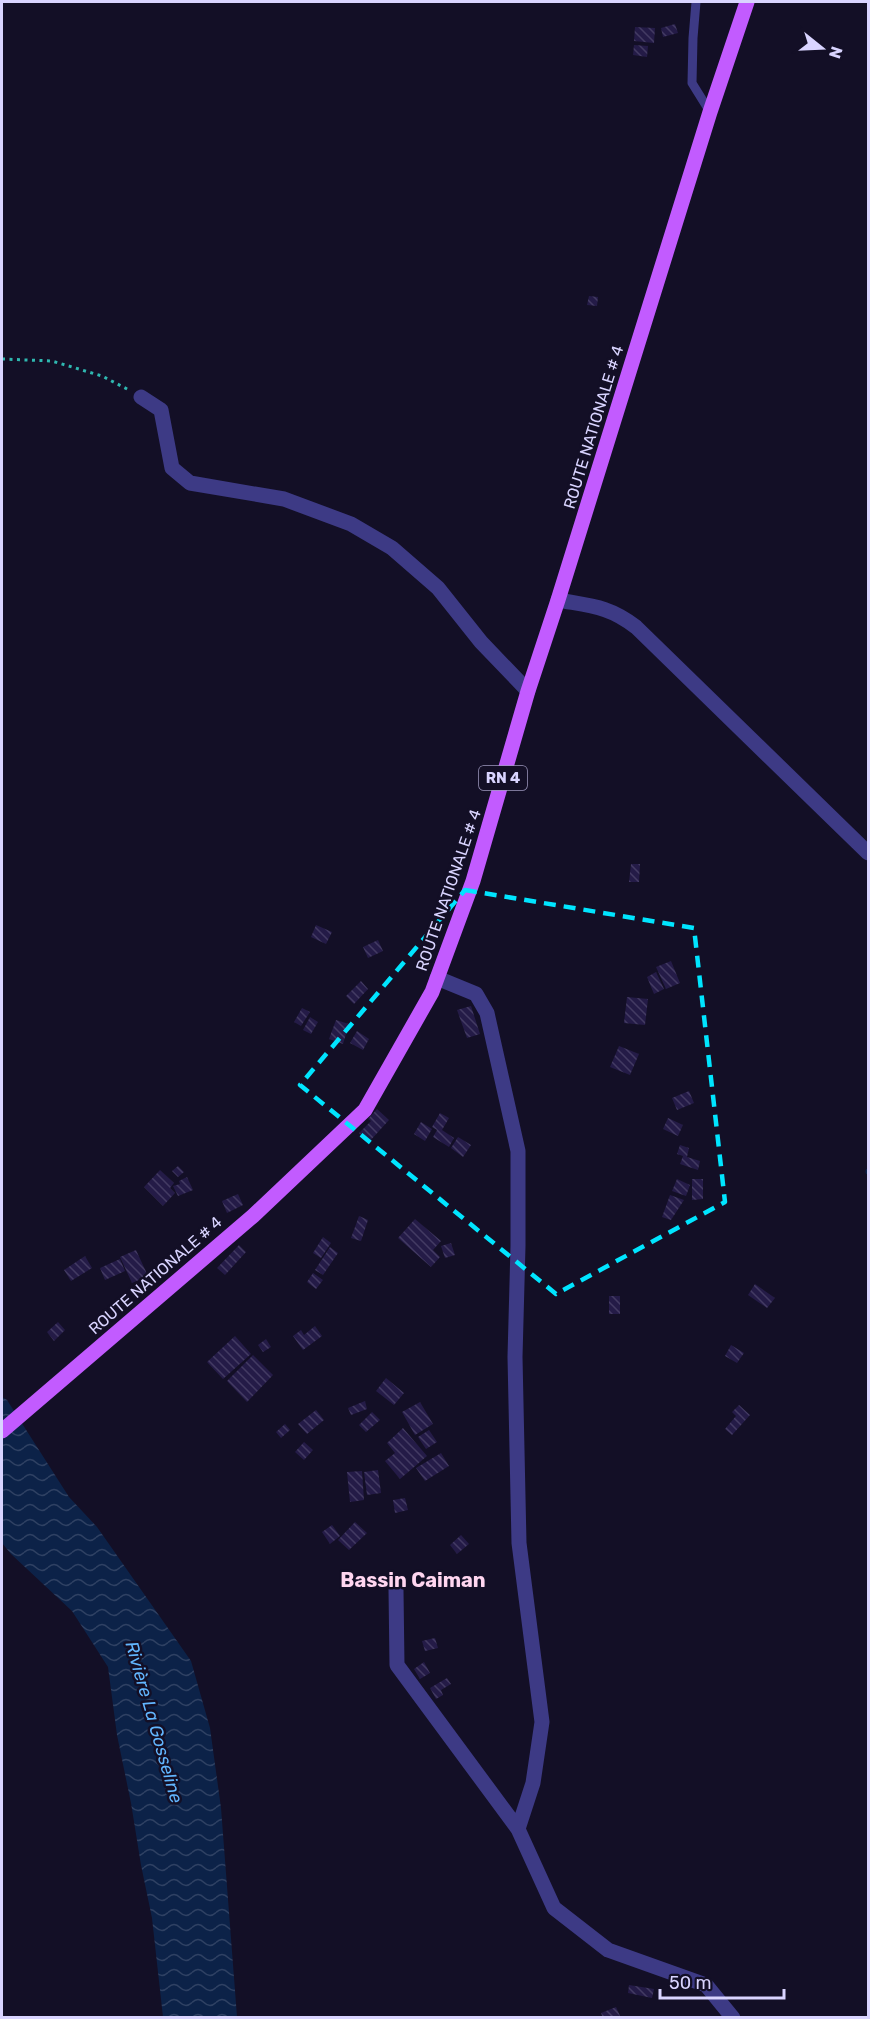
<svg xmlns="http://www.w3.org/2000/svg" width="870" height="2019" font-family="Rubik,sans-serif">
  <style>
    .water { fill: url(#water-waves) }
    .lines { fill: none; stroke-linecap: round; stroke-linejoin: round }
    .stream { stroke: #0c2248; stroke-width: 5 }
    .building { fill: url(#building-back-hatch) }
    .path { stroke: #2fb8b0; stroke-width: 3; stroke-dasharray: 3 4.5; stroke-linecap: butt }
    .lane { stroke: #3d3a85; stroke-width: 9 }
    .street { stroke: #3d3a85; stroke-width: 15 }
    .primary { stroke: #c25bff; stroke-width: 15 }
    .marked { fill: none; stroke: #00e5ff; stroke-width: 4.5; stroke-dasharray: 12 8; stroke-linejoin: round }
    .labels { text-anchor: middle; stroke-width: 5; stroke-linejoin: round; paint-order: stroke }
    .shield { fill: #130f26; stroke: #9e99be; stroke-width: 1.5 }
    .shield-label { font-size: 15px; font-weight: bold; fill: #d9d4ff }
    .street-label { font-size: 16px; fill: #d9d4ff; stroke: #130f26 }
    .water-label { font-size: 18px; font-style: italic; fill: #62b6ff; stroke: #130f26 }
    .quarter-label { font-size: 20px; font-weight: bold; fill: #ffd6f0; stroke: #130f26 }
  </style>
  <defs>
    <pattern id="water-waves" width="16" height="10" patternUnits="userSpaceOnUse" patternTransform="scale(1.5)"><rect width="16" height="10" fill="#0c2248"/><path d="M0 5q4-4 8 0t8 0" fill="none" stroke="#2f4163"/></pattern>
    <pattern id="building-back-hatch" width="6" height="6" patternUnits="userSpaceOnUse" patternTransform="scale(1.5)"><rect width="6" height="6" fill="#241b47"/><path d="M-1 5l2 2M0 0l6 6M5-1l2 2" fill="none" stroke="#433b63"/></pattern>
  </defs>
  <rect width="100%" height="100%" fill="#130f26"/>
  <!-- water -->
  <path class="water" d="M2 1397 7 1400 69 1497 97 1527 191 1661 210 1728 221 1808 237 2017H163L152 1918 141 1865 131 1803 117 1735 108 1667 72 1611 11 1554 2 1543Z"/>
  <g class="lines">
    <!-- stream -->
    <path class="stream" d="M868 1171V1172"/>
  </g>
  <!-- building -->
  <path class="building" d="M675 24 678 33 663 37 661 28Z
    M635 27 655 28 654 43 634 41Z
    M634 45 648 46 647 57 633 55Z
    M589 296 598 297 597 306 587 305Z
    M631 864H640L639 882H629Z
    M316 925 332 932 326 944 311 937Z
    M378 940 383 951 368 958 363 947Z
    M671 961 680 983 666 989 656 967Z
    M656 972 664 989 654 994 647 977Z
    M361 981 368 989 354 1004 346 996Z
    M627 997 648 999 645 1025 624 1023Z
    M471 1006 480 1034 467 1038 457 1010Z
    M302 1008 310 1012 301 1026 294 1022Z
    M310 1017 318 1022 311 1034 303 1030Z
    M336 1020 349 1024 343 1044 329 1039Z
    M357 1031 369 1039 363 1050 350 1043Z
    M619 1046 639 1054 630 1075 610 1067Z
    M689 1091 694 1103 677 1110 672 1098Z
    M377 1109 389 1120 369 1142 359 1133 371 1121 368 1119Z
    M440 1113 449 1118 442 1130 454 1138 449 1147 433 1137 437 1130 432 1127Z
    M668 1118 683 1125 678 1136 663 1129Z
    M421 1122 432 1129 425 1141 414 1134Z
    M458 1137 471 1145 463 1157 451 1148Z
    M680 1145 689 1148 687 1157 700 1161 698 1170 680 1164 683 1156 677 1154Z
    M178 1166 184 1172 178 1177 172 1171Z
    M160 1170 174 1183 170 1188 175 1193 163 1206 144 1187Z
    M187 1177 193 1190 178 1196 173 1186 180 1184 179 1181Z
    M677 1179 690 1185 686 1196 672 1191Z
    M692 1179H703V1199L692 1200Z
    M238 1194 243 1205 227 1213 222 1201Z
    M670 1195 684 1200 671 1220 662 1217Z
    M359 1216 368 1220 361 1241 351 1238Z
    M415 1219 441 1241 433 1250 440 1257 431 1267 398 1238Z
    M323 1237 331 1243 321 1258 313 1253Z
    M451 1243 455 1255 445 1258 441 1246Z
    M239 1245 246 1252 225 1275 217 1268Z
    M330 1247 338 1253 323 1275 315 1270Z
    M136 1250 148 1276 132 1283 120 1257Z
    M85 1256 92 1268 71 1281 64 1270Z
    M120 1259 125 1271 105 1280 100 1268Z
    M313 1273 323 1280 316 1289 307 1282Z
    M755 1284 775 1298 767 1308 748 1295Z
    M609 1296H620V1314H609Z
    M58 1322 65 1330 54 1341 47 1332Z
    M315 1326 322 1336 303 1350 293 1336 301 1330 304 1335Z
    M235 1336 251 1354 223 1379 207 1362Z
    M266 1339 271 1347 263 1352 258 1345Z
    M731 1345 744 1353 737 1363 725 1356Z
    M253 1355 273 1375 247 1402 227 1381Z
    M386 1378 404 1393 394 1405 376 1391Z
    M365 1401 367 1409 351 1415 348 1408Z
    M420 1402 433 1424 415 1435 402 1412Z
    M739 1405 750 1415 732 1435 725 1429 736 1416 732 1412Z
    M316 1410 324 1420 307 1434 298 1424Z
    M372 1412 380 1420 366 1432 359 1425Z
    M285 1424 290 1430 281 1438 276 1432Z
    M403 1428 427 1456 400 1479 385 1461 395 1453 387 1443Z
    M429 1430 437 1442 426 1449 418 1437Z
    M304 1442 313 1450 304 1460 295 1452Z
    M441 1453 449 1466 425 1481 416 1468Z
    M378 1470 381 1493 367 1495 364 1472Z
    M362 1471 364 1500 350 1502 347 1472Z
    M405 1498 408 1510 395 1513 393 1500Z
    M355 1522 367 1533 349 1550 338 1540Z
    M332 1525 340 1536 330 1544 322 1532Z
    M461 1535 469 1544 457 1554 450 1545Z
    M435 1638 438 1648 425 1651 422 1641Z
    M424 1662 430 1673 420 1679 414 1669Z
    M447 1678 451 1684 441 1690 443 1695 436 1699 430 1688Z
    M629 1985 654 1989 652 1998 628 1993Z
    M616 2007 621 2018H603L601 2013Z"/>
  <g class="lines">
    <!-- path -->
    <path class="path" d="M2 359 52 361 102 376 129 390"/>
    <!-- lane -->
    <path class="lane" d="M696 2 693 38 692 83 710 112"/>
    <!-- street -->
    <path class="street" d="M141 397 161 410 172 468 190 483 284 499 351 524 392 548 438 588 481 642 528 691
      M558 600C591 606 609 606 636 627L868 853
      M437 978 476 994 487 1013 518 1151V1246L515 1357 519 1543 542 1722 533 1783 518 1829 554 1908 608 1950 706 1985 733 2018
      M396 1590 397 1665 518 1829"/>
    <!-- primary -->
    <path class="primary" d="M2 1431 253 1216 365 1110 432 992 473 881 528 691 558 600 710 112 747 2"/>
  </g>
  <!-- marked area -->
  <path class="marked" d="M465 890 694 928 725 1202 556 1294 300 1085Z"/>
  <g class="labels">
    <!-- shield labels -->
    <rect class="shield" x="479" y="766" width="48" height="24" rx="4.5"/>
    <g class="shield-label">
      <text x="503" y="783">RN 4</text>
    </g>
    <!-- street labels -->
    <g class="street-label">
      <text transform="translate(593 427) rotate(-73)" y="6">ROUTE NATIONALE # 4</text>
      <text transform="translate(448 890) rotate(-71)" y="6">ROUTE NATIONALE # 4</text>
      <text transform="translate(155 1275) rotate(-41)" y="6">ROUTE NATIONALE # 4</text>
    </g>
    <!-- water labels -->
    <g class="water-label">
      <text transform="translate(154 1722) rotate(74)" y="6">Rivière La Gosseline</text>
    </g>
    <!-- quarter labels -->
    <g class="quarter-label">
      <text x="413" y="1587">Bassin Caiman</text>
    </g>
  </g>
  <!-- border -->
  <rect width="870" height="2019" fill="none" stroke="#d9d4ff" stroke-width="6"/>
  <!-- north arrow -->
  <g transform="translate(822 48) rotate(108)" stroke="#130f26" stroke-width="4.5" paint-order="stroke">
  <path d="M0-4.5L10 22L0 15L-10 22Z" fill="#d9d4ff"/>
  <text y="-9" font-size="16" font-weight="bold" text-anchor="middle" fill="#d9d4ff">N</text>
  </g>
  <!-- scale -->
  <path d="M660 1989v9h124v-9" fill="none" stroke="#d9d4ff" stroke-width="3"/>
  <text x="669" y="1989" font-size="18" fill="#d9d4ff" stroke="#130f26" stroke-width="4.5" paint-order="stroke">50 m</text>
</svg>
